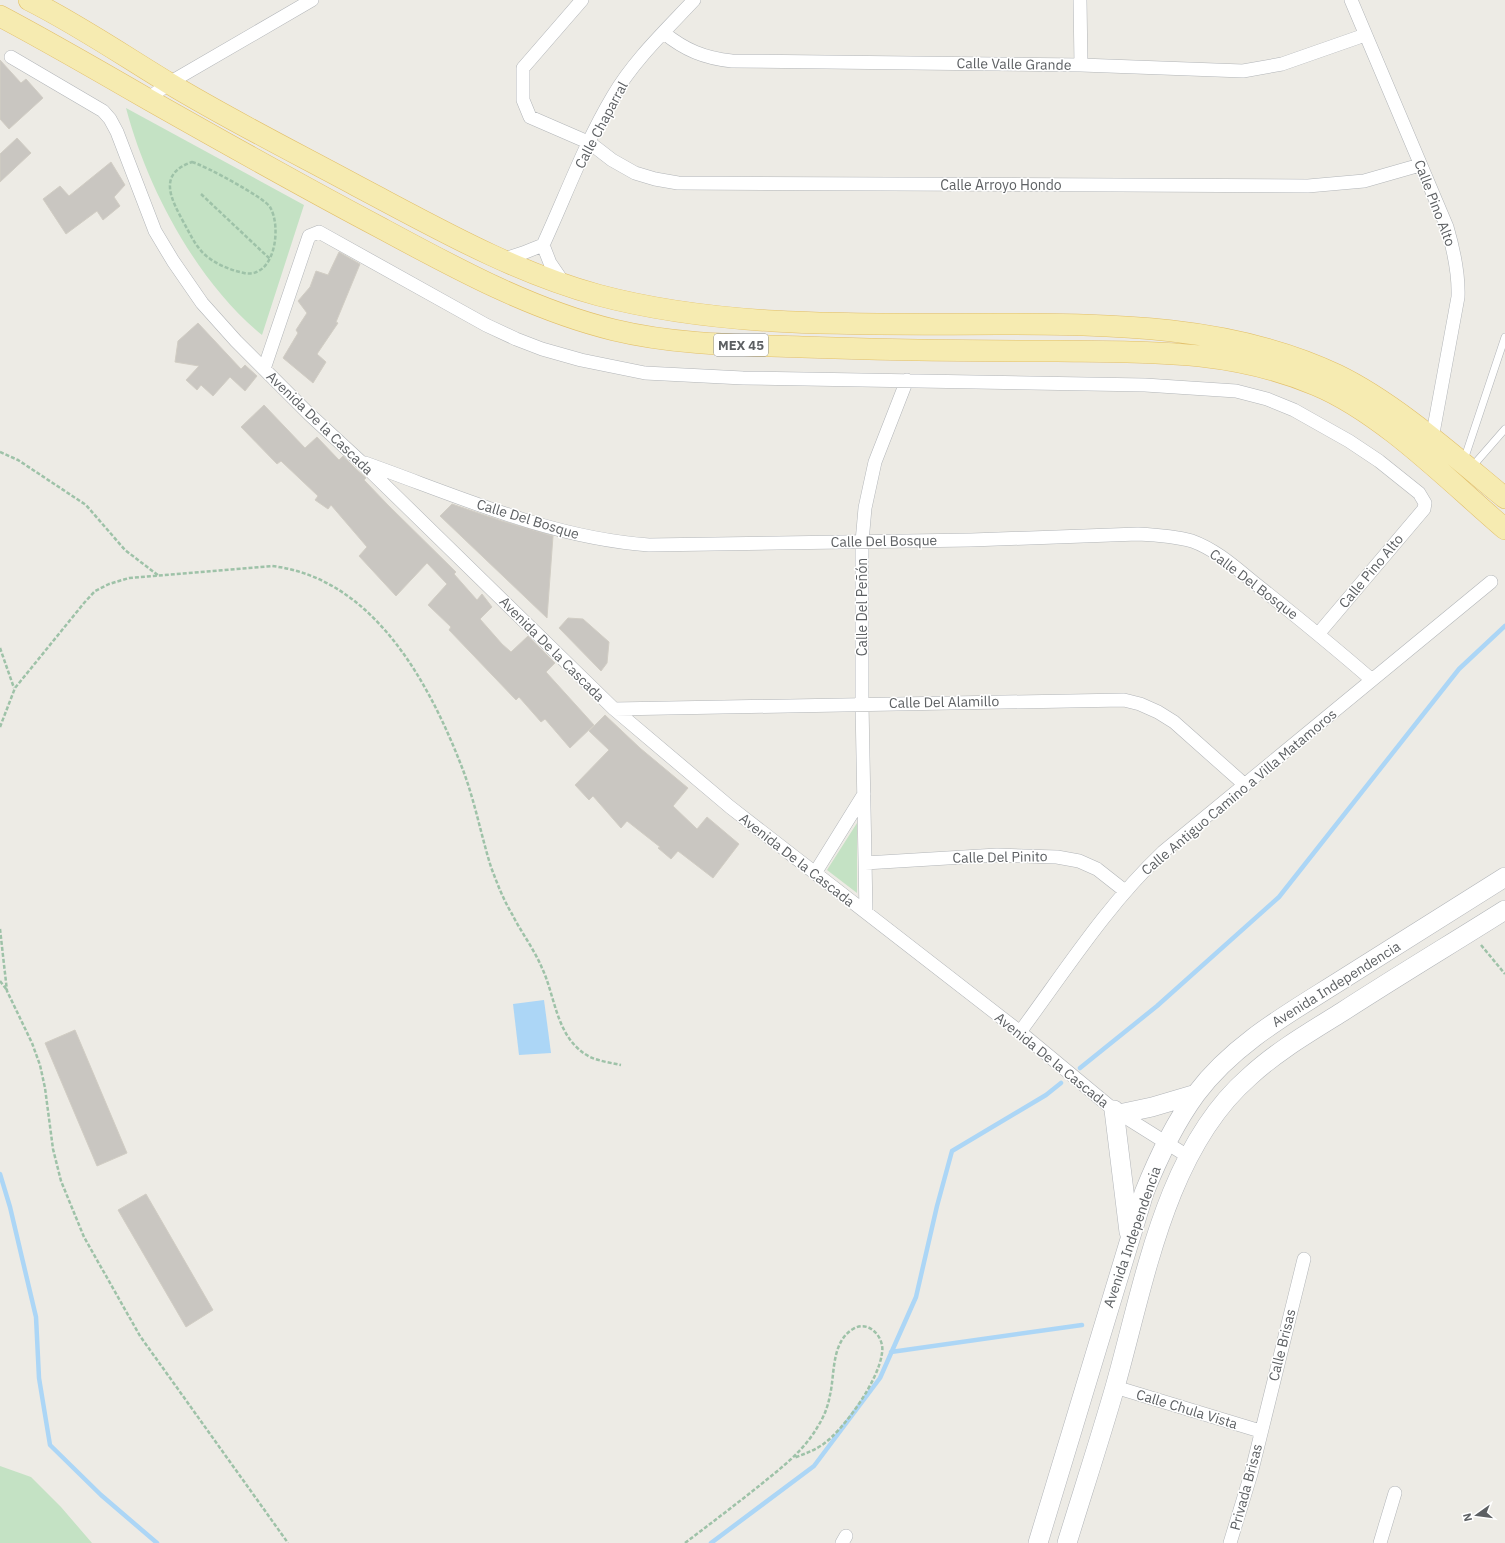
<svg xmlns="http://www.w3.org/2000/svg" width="1505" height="1543" font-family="'IBM Plex Sans',sans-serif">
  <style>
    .green { fill: #c4e2c4 }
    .water { fill: #acd6f6 }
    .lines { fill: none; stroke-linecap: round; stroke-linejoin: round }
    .stream { stroke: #acd6f6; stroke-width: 4.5 }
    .building { fill: #c9c6c1; stroke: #d1cdc4 }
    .lane-casing { stroke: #b2b5b8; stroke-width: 8 }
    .street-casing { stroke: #b2b5b8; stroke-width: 14 }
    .secondary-casing { stroke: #b1b4b8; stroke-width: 20 }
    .primary-casing { stroke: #e2bf69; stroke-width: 22 }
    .path { stroke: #9ec2a8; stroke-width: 2.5; stroke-dasharray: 4 2; stroke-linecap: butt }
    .lane { stroke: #fff; stroke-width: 7 }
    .street { stroke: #fff; stroke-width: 13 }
    .secondary { stroke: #fff; stroke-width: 19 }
    .primary { stroke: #f6ebb1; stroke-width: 21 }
    .labels { text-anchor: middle; stroke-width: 3; stroke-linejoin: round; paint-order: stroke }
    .shield { fill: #fff; stroke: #8e9092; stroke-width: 1 }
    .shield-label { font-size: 13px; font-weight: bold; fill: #5d6063 }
    .street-label { font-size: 14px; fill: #5d6063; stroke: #fff }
  </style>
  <rect width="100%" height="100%" fill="#edebe5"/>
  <!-- green -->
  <path class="green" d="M126 108 304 205 262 335C197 282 147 188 126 108Z
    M857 823V893L827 870Z
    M0 1466 31 1477 61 1507 92 1543H0Z"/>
  <!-- water -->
  <path class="water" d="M544 1000 551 1053 519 1055 513 1004Z"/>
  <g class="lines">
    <!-- stream -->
    <path class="stream" d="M1080 1068 1157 1006 1279 897 1459 669 1505 626
      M0 1174 10 1207 36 1317 39 1378 50 1445 101 1495 157 1543
      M891 1352 1082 1325
      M711 1543 814 1466 880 1378 916 1297 937 1206 952 1151 1046 1095 1061 1083"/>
  </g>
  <!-- building -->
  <path class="building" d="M0 60 21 83 26 79 43 98 9 129 0 119Z
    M17 138 31 153 0 182V154Z
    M111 162 125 185 114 197 120 206 103 220 97 211 66 234 43 199 60 186 69 196Z
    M339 252 360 264 336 322 338 323 317 354 326 362 313 383 283 358 298 333 296 330 307 313 298 301 310 287 316 271 328 275Z
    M198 323 241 369 245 365 257 376 245 391 230 377 213 396 201 385 197 390 186 380 199 366 175 362 178 341Z
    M264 405 305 448 317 437 339 460 343 456 355 468 366 478 364 480 388 505 456 572 454 574 477 600 482 594 492 607 480 619 502 644 511 652 528 636 555 663 546 672 594 725 570 748 545 719 541 722 519 697 516 700 449 630 451 627 428 605 447 584 427 563 396 596 359 556 367 547 331 505 328 509 315 500 318 496 281 461 277 464 241 427Z
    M452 504 502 521 553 536 547 618 440 516Z
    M568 618 583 619 609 642 607 663 601 671 559 628Z
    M605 715 640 748 688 788 673 806 697 829 707 817 739 844 713 878 678 851 671 859 658 848 660 847 627 821 621 828 593 796 589 800 575 785 609 750 589 731Z
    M75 1030 127 1153 97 1166 45 1043Z
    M146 1194 213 1310 186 1327 118 1210Z"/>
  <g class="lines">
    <!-- lane casing -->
    <g class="lane-casing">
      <path id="lane" d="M1464 460 1505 337
        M1471 468 1505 429"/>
    </g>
    <!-- street casing -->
    <g class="street-casing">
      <path id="street" d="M582 0 523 68V100L530 117 590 143 612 160 635 173 655 179 678 183 1308 186 1364 181 1420 165
        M1080 0 1081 65
        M1351 0 1447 227C1454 251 1459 273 1458 297L1431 444
        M664 33C685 50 704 58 732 61L1081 65 1243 71 1282 64 1365 35
        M11 57 103 111 110 119 117 132 155 231 173 261 202 303 236 341 309 414 361 462 614 709 730 807 1020 1032 1114 1110 1189 1157
        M148 99 169 83 312 0
        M543 245 550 263 565 285
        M501 260 523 253 543 245C566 195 585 143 613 96 634 60 666 30 694 0
        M264 369 309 236 319 232 486 325 516 339 542 349 581 360 645 373 743 378 1145 385 1236 391 1267 399 1294 410 1349 441 1379 461 1419 493 1425 503 1424 509 1319 633
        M365 463C458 496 550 538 649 545L971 540 1138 534C1157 535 1174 536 1192 541 1217 550 1237 569 1257 585 1296 616 1334 647 1372 680
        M614 709 1124 700 1140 704 1158 712 1174 722 1245 785
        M865 863 997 855 1057 857 1079 861 1097 869 1125 891
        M815 873 864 794
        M866 912 862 704V542L865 508 875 462 907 380
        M1020 1032C1065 971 1107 905 1163 852L1491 582
        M1115 1387 1260 1431
        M842 1543 846 1536
        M1230 1543 1251 1474 1304 1259
        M1380 1543 1395 1493"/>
    </g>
    <!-- secondary casing -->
    <g class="secondary-casing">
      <path id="secondary" d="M1114 1110 1129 1232
        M1119 1114 1152 1107 1196 1094
        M1038 1543 1144 1193C1158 1158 1174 1124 1196 1094 1234 1043 1291 1012 1343 979 1397 945 1451 911 1505 877
        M1067 1543C1083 1491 1100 1439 1115 1387 1144 1285 1165 1150 1249 1077 1277 1051 1310 1032 1342 1012 1396 977 1451 944 1505 910"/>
    </g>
    <!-- primary casing -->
    <g class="primary-casing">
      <path id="primary" d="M29 0C77 24 121 54 167 82 228 119 294 152 357 186 435 227 513 272 598 295 725 329 867 324 998 324 1110 324 1233 325 1337 375 1395 403 1455 457 1505 498
        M0 16C51 43 101 72 151 101 227 144 303 187 381 228 455 268 532 310 614 330 676 345 739 345 802 347 887 350 972 351 1057 351 1148 352 1230 349 1316 385 1383 413 1450 482 1505 529"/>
    </g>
    <!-- path -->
    <path class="path" d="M192 162C204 165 265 198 270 207 282 227 275 279 244 273 230 270 215 264 204 254 195 245 190 234 184 223 171 199 157 174 192 162Z
      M201 194 270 259
      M0 452 18 460 86 505 125 550 159 576
      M0 648 14 688
      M0 727 15 688 84 603 95 591 109 584 129 578 272 566C374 578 430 684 463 770 475 802 481 835 491 867 497 883 503 899 512 914 521 932 534 949 542 968 556 998 556 1039 590 1057 599 1061 611 1063 621 1065
      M0 929 7 991 32 1043 40 1065 45 1088 53 1149 61 1181 84 1237 140 1336 288 1543
      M1481 945 1505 974
      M0 981 7 990
      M685 1543C710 1524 735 1505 759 1486 781 1468 804 1451 818 1426 824 1417 828 1406 830 1395 835 1374 831 1342 853 1329 869 1319 885 1338 882 1353 879 1380 844 1430 822 1445 813 1451 804 1454 794 1458"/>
    <!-- lane -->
    <use href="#lane" class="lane"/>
    <!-- street -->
    <use href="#street" class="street"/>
    <!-- secondary -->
    <use href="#secondary" class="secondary"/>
    <!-- primary -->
    <use href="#primary" class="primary"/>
  </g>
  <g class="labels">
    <!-- shield labels -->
    <rect class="shield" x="714" y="334" width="54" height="22" rx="3"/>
    <g class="shield-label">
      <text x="741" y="350">MEX 45</text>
    </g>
    <!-- street labels -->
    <g class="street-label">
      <text transform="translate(1014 64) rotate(1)" y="5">Calle Valle Grande</text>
      <text transform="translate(601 125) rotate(-62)" y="5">Calle Chaparral</text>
      <text x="1001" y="190">Calle Arroyo Hondo</text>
      <text transform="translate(1435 203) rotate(69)" y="5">Calle Pino Alto</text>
      <text transform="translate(320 423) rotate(44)" y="5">Avenida De la Cascada</text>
      <text transform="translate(528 519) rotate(17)" y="5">Calle Del Bosque</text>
      <text transform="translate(884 541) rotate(-1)" y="5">Calle Del Bosque</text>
      <text transform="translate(1371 571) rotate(-50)" y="5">Calle Pino Alto</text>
      <text transform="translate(1254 584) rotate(37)" y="5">Calle Del Bosque</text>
      <text transform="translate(862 607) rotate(-90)" y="5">Calle Del Peñón</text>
      <text transform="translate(552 649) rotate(45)" y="5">Avenida De la Cascada</text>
      <text transform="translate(944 702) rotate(-1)" y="5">Calle Del Alamillo</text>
      <text transform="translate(1239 792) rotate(-40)" y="5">Calle Antiguo Camino a Villa Matamoros</text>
      <text transform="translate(1000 857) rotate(-1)" y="5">Calle Del Pinito</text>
      <text transform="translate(797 860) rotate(38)" y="5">Avenida De la Cascada</text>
      <text transform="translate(1336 984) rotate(-32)" y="5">Avenida Independencia</text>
      <text transform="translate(1052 1060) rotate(39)" y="5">Avenida De la Cascada</text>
      <text transform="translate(1132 1237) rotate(-71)" y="5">Avenida Independencia</text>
      <text transform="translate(1282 1345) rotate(-76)" y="5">Calle Brisas</text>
      <text transform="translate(1187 1409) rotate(17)" y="5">Calle Chula Vista</text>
      <text transform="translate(1246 1487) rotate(-75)" y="5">Privada Brisas</text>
    </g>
  </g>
  <!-- north arrow -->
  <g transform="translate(1477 1515) rotate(256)" stroke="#ffffff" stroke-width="3" paint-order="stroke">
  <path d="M0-3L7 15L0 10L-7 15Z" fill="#5d6063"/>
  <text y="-6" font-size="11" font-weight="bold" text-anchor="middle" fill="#5d6063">N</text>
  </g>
</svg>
